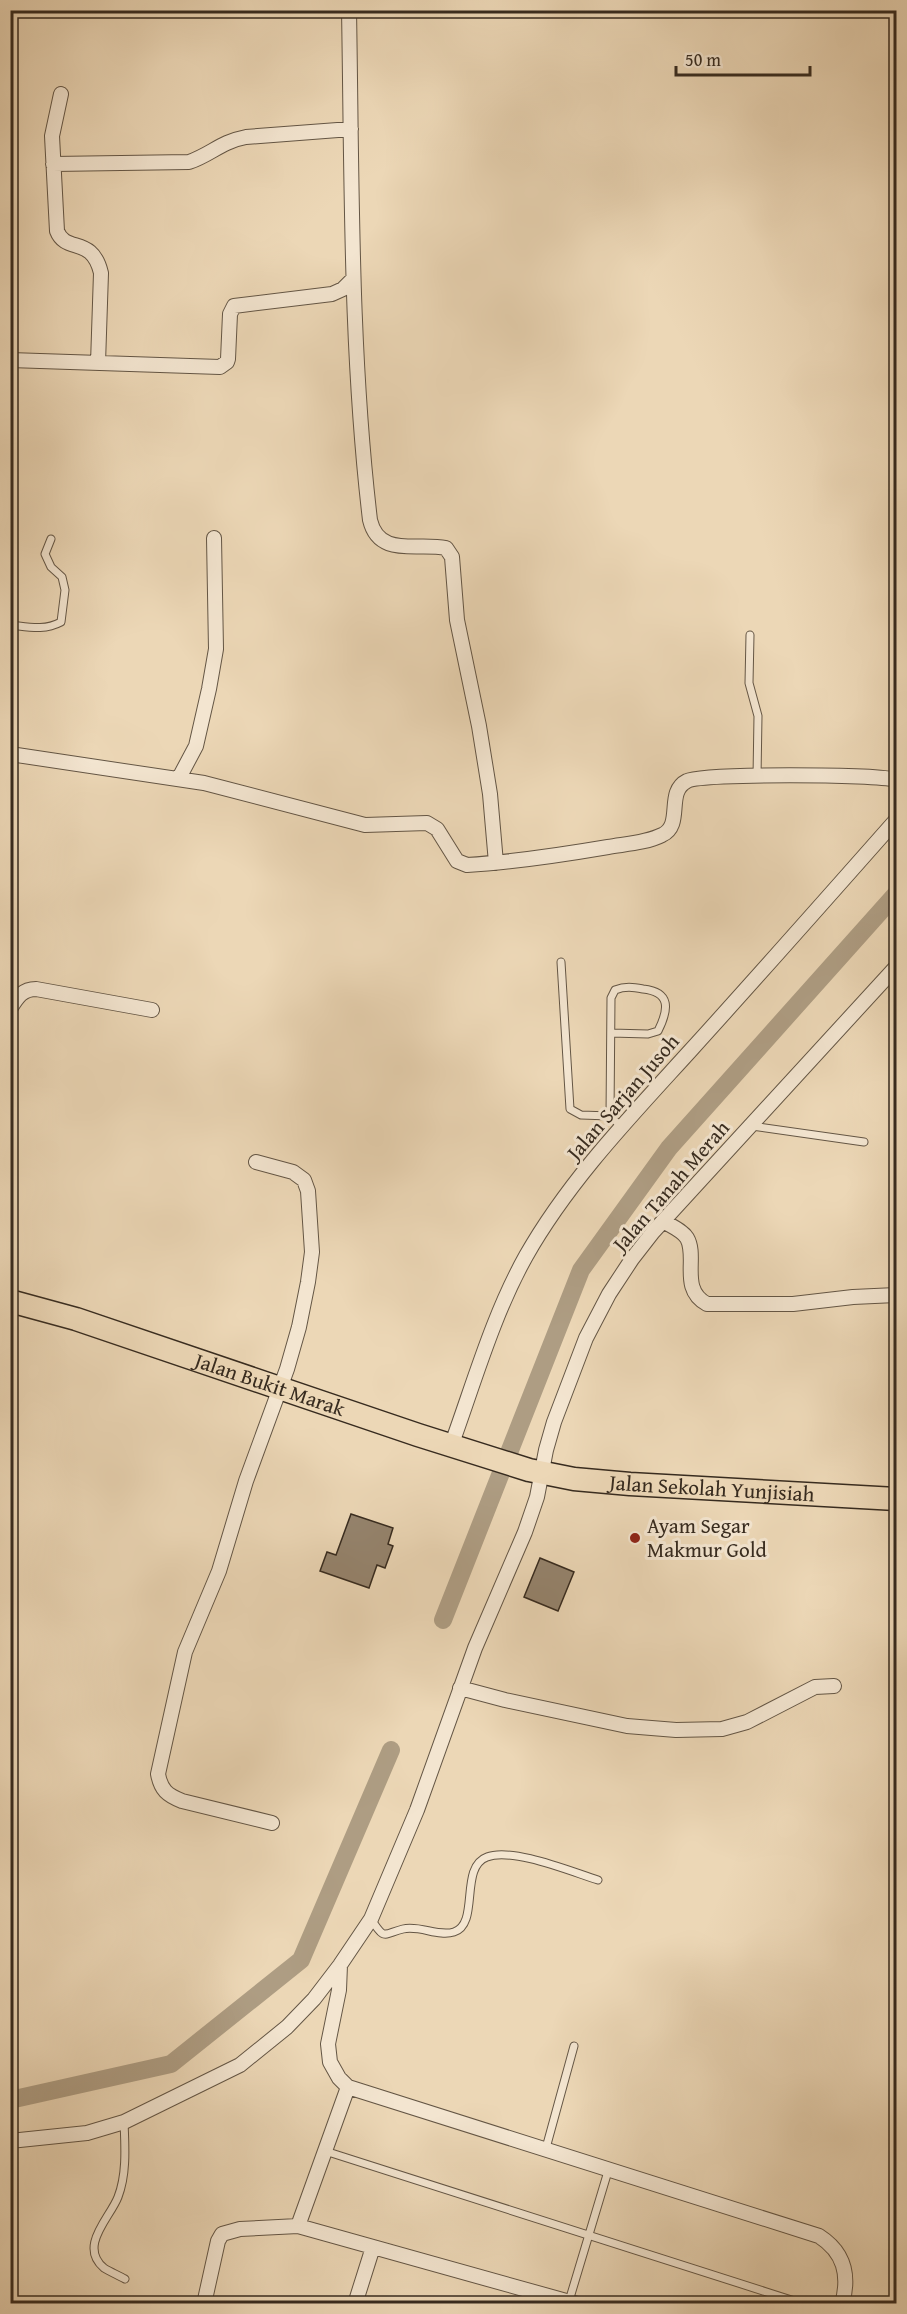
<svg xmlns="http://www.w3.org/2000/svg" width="907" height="2314" font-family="'Gentium Book Plus',serif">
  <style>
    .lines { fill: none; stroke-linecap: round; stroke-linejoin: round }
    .canal { stroke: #ae9d83; stroke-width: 18 }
    .building { fill: #95846e; stroke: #372b1f; stroke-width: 1.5 }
    .lane-casing { stroke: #645645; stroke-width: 9 }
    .street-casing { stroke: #645645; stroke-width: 16 }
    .primary-casing { stroke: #372b1f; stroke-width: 25 }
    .lane { stroke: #f3e5d0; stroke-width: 7 }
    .street { stroke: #f3e5d0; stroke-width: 14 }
    .primary { stroke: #ecd7b6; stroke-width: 22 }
    .poi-dot { fill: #8f2418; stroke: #f3e5d0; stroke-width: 2 }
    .labels { text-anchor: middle; stroke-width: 6; stroke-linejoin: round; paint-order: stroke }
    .street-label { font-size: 21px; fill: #372b1f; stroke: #f3e5d0 }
    .poi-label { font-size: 21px; fill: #372b1f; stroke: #f3e5d0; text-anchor: start }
  </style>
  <rect width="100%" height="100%" fill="#ecd7b6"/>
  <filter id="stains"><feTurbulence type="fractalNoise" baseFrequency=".00333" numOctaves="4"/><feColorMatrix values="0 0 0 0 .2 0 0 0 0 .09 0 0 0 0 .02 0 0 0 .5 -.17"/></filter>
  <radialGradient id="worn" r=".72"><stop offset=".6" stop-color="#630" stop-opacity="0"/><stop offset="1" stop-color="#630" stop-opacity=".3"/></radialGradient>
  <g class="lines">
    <!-- canal -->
    <path class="canal" d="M443 1620 581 1270 669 1148 896 894
      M10 2100 171 2064 301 1960 391 1750"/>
  </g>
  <!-- building -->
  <path class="building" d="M351 1514 393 1528 388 1544 393 1546 385 1568 377 1565 369 1588 320 1571 327 1552 336 1555Z
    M540 1558 574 1572 558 1611 524 1597Z"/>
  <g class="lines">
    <!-- lane casing -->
    <g class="lane-casing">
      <path id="lane" d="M10 625C29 627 44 631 61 622L65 590 62 577 51 567 45 554 51 539
        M750 635 749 683 758 716 757 777
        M561 962 570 1109 581 1115 610 1116 622 1127
        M610 1116 611 998 615 990C625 986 633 987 643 989 671 992 669 1009 658 1031L648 1034 611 1033
        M752 1126 864 1142
        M371 1919C385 1941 383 1934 403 1929 420 1925 438 1937 454 1932 480 1924 459 1867 487 1857 512 1847 572 1872 598 1880
        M124 2122C125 2146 127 2174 118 2197 110 2218 78 2246 104 2268 110 2272 118 2275 125 2279
        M546 2148 574 2046
        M325 2151 804 2304
        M569 2301 609 2168"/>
    </g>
    <!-- street casing -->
    <g class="street-casing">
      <path id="street" d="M349 10C352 181 350 351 370 520 379 558 417 542 446 548L452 557 457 620 479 726 490 794 496 863
        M61 94 52 136 57 231C66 254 92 235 101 273L98 363
        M53 164 189 162C212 154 220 142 246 137L351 129
        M10 360 220 367 227 362 228 359 230 314 234 306 332 294 343 289 352 280
        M10 754 204 783 365 825 427 823 437 829 457 861 467 865C515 862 561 855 608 847 625 844 646 843 662 835 684 825 665 792 687 781 702 773 877 774 896 780
        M179 778 196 746 209 689 216 649 214 538
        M10 1009C17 998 22 989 36 989L152 1010
        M256 1162 293 1172 304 1180 308 1191 312 1252 308 1282 299 1327 287 1369 246 1481 219 1571 185 1652 158 1774C161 1790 167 1795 182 1801L272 1823
        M663 1221C671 1226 682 1230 687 1238 698 1257 679 1289 707 1304H793L853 1297 896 1295
        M451 1446C474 1383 493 1315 526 1256 569 1180 632 1115 691 1050 760 974 828 897 896 820
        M460 1688 505 1700 627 1726 676 1730 722 1729 747 1722 815 1687 834 1686
        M340 1965 339 1990 328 2044 330 2062 339 2078 348 2087 819 2236C844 2252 850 2275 842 2304
        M348 2087 298 2226 577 2304
        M10 2141 87 2133 124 2122 240 2065 287 2027 314 1999 340 1965 371 1919 417 1810 475 1648 525 1532 537 1497 546 1450 554 1422 586 1338 609 1294 632 1259 653 1232 896 967
        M204 2304 218 2241 222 2234 240 2229 298 2226
        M355 2304 373 2247"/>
    </g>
    <!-- primary casing -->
    <g class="primary-casing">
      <g id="primary">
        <path id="s1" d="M10 1301 76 1319 418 1435 529 1470 574 1479 630 1484 896 1499"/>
      </g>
    </g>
    <!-- lane -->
    <use href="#lane" class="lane"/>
    <!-- street -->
    <use href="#street" class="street"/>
    <!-- primary -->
    <use href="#primary" class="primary"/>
  </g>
  <!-- markers -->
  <circle class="poi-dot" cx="635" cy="1538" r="6"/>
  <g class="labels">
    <!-- street labels -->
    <g class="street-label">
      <text transform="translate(623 1097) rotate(-49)" y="7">Jalan Sarjan Jusoh</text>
      <text transform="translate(671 1186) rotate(-49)" y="7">Jalan Tanah Merah</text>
      <text dy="7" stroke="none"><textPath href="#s1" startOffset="273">Jalan Bukit Marak</textPath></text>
      <text dy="7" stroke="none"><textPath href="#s1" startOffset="730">Jalan Sekolah Yunjisiah</textPath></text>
    </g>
    <!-- poi labels -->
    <g class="poi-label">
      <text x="647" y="1533">Ayam Segar<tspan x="647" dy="24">Makmur Gold</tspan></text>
    </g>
  </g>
  <!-- margin -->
  <rect width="907" height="2314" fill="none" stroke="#ecd7b6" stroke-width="36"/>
  <rect x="12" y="12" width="883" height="2290" fill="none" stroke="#372b1f" stroke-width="3"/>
  <rect x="18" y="18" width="871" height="2278" fill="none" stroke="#372b1f" stroke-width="1.5"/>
  <!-- scale -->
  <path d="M676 66v9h134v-9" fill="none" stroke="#372b1f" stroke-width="3"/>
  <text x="685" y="66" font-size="18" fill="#372b1f" stroke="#f3e5d0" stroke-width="4.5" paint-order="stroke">50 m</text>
  <rect width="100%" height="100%" filter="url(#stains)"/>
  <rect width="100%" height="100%" fill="url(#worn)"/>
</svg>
